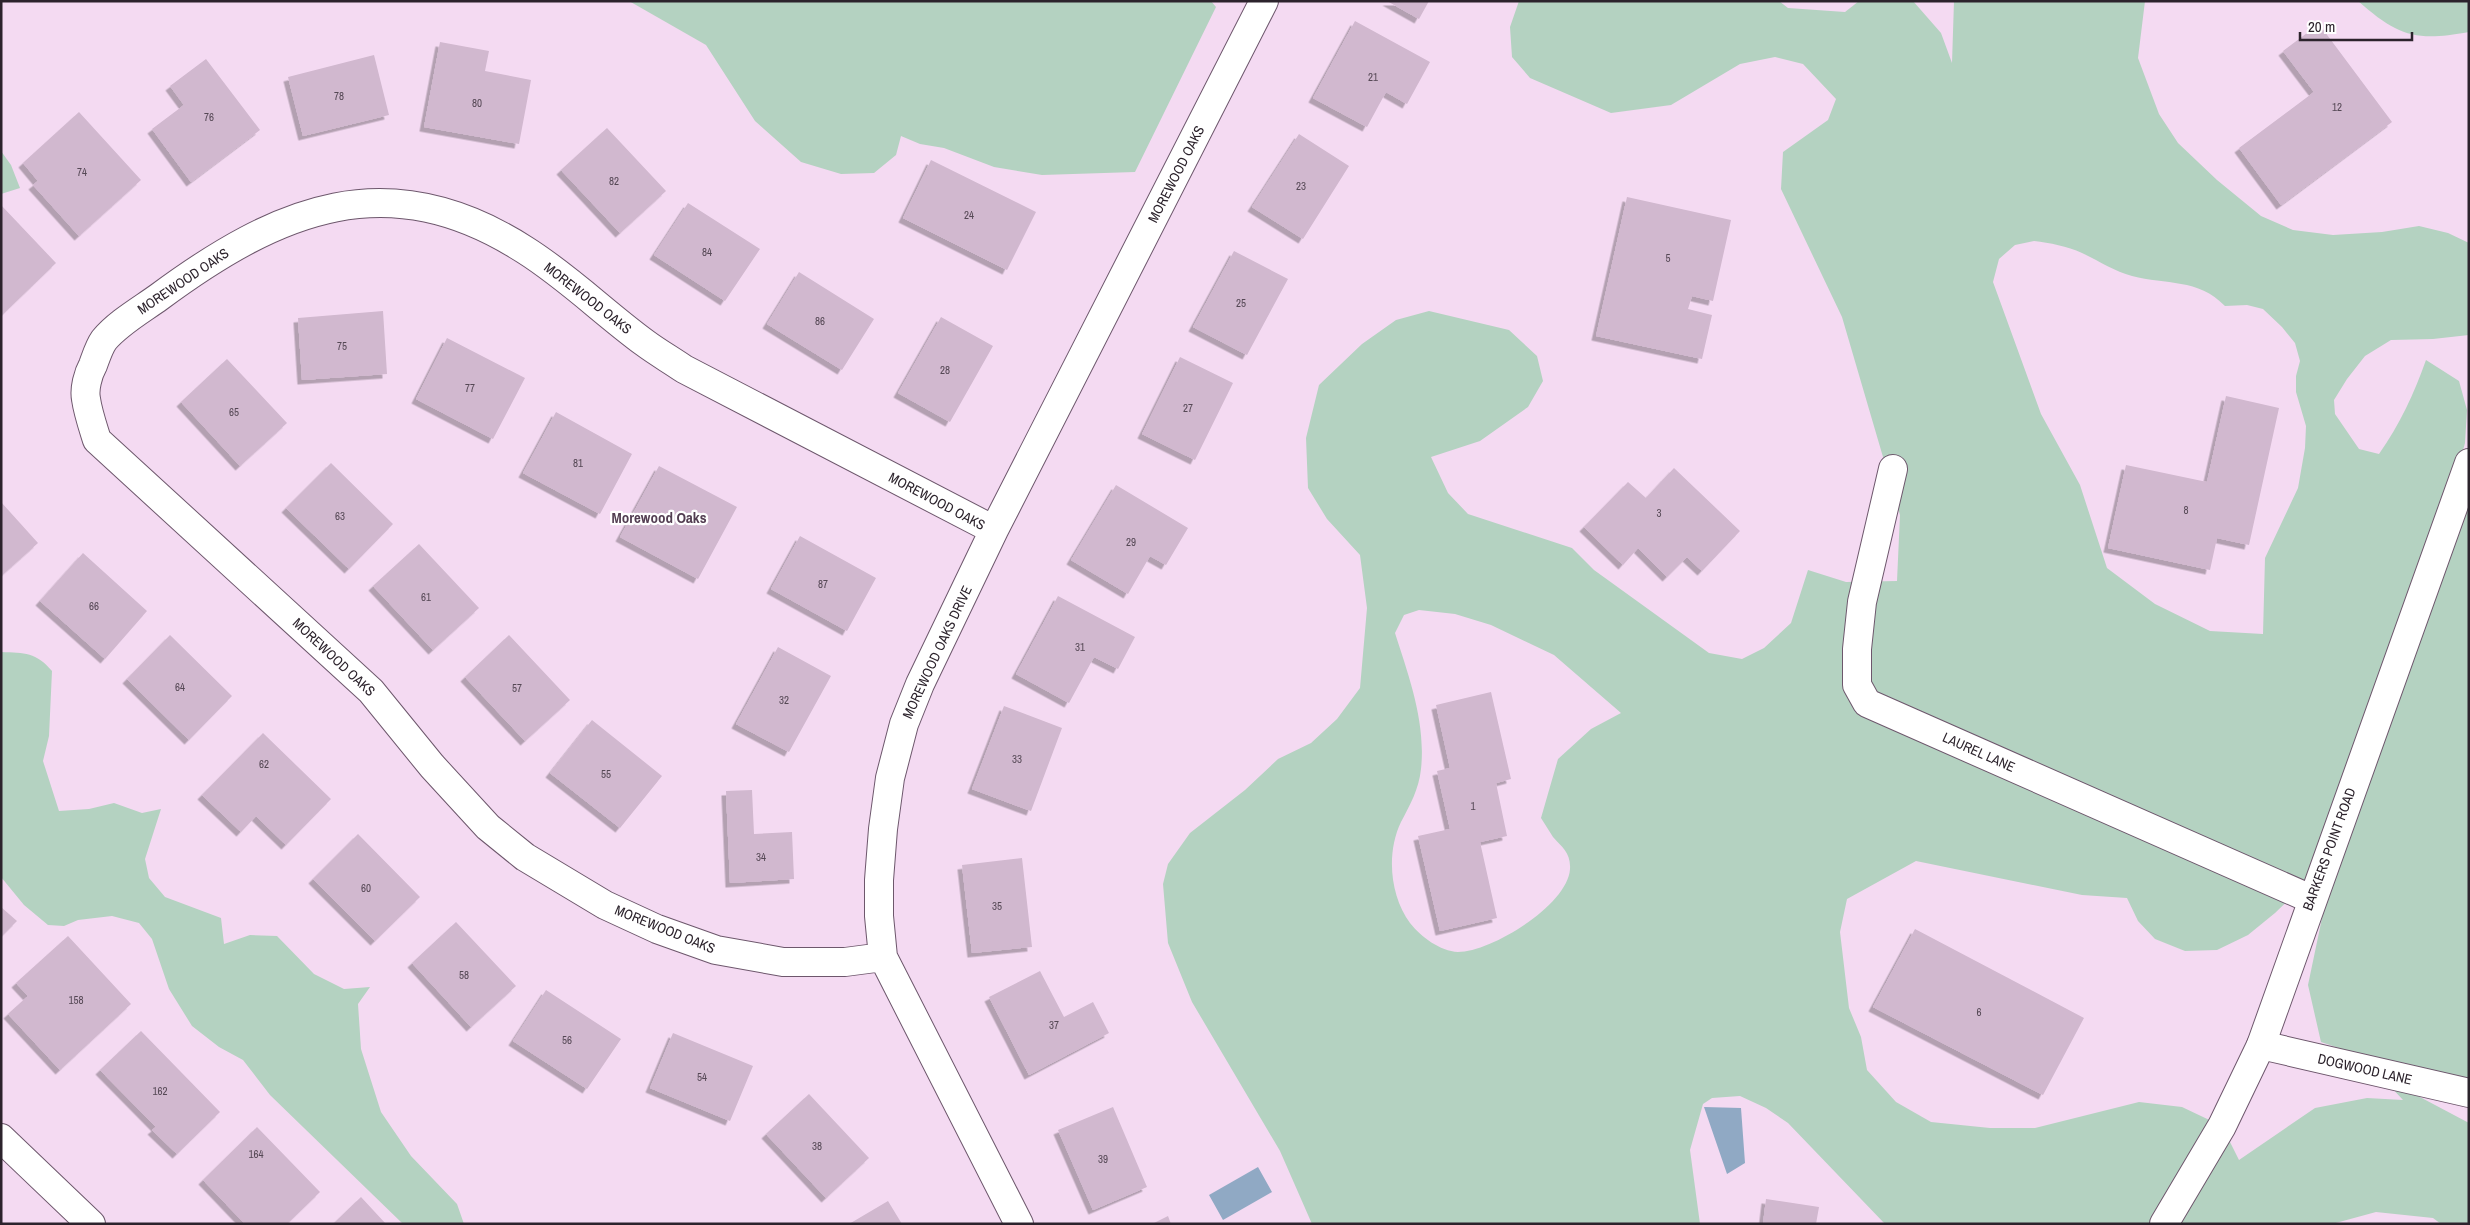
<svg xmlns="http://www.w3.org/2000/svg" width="2470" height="1225" font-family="'Archivo Narrow',sans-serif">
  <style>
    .green { fill: #b4d2c1; fill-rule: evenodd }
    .water { fill: #90a9c4 }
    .building { fill: #d1b8cf; filter: url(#shadow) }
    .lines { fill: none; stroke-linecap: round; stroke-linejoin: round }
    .street-casing { stroke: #6d576c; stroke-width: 30 }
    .secondary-casing { stroke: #6d576c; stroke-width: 30 }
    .street { stroke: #fff; stroke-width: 28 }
    .secondary { stroke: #fff; stroke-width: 28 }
    .labels { text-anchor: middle; stroke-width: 4.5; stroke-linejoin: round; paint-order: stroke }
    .number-label { font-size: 11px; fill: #554855 }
    .street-label { font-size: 14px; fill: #2c232c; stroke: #fff }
    .neighbourhood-label { font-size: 15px; font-weight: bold; fill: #533e52; stroke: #fff }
  </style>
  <defs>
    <filter id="shadow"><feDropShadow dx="-4.5" dy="4.5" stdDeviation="0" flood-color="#0004"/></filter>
  </defs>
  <rect width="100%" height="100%" fill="#f4daf2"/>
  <!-- green -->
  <path class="green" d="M629 1H1211L1216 7 1135 172 1042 175 994 167 944 148 920 144 901 136 896 155 874 173 841 174 801 162 755 121 706 45Z
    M1519 1H1779L1788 8 1845 12 1859 1H1913L1941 33 1952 63 1954 1H2145L2138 58 2159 114 2178 143 2217 180 2261 216 2293 230 2333 235 2382 232 2419 226 2448 233 2469 243V335L2433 339 2391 340 2365 356 2347 379 2334 400 2335 414 2359 449 2379 454C2400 424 2414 394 2426 360L2459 381 2467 410 2465 443 2434 559 2469 508V1079L2458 1080 2418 1096 2469 1123V1224H2441L2433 1218 2376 1212 2332 1224H1885L1788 1123 1766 1108 1740 1096 1712 1098 1703 1104 1690 1150 1700 1224H1312L1280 1151 1192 1002 1168 943 1163 884 1168 864 1190 833 1245 790 1278 759 1311 743 1337 719 1360 688 1367 608 1360 555 1327 519 1308 488 1306 438 1319 385 1362 344 1396 320 1429 311 1509 330 1537 356 1543 381 1528 407 1480 441 1431 457 1448 493 1468 514 1572 548 1594 570 1709 653 1742 659 1764 648 1791 623 1808 570 1846 582 1897 581 1900 515 1842 317 1781 189 1783 152 1828 120 1836 99 1803 64 1775 57 1740 64 1671 105 1611 113 1530 78 1512 57 1510 27ZM2034 241C2050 243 2067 246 2082 253 2099 261 2114 271 2132 276 2166 285 2198 278 2225 306L2247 305 2263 309 2282 327 2295 343 2300 361 2296 376V392L2306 426 2305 448 2298 488 2265 558 2263 634 2210 631 2155 604 2107 568 2080 485 2041 414 1993 282 1999 259 2015 245ZM1419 610 1455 614 1491 625 1554 655 1621 713 1591 729 1558 759 1541 818C1545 824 1549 831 1553 837 1562 847 1571 853 1570 869 1568 905 1491 952 1458 952 1440 951 1421 937 1410 923 1390 896 1386 853 1401 822 1410 805 1419 789 1421 769 1426 722 1409 677 1395 633L1404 615ZM1916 861 2082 895 2127 898 2138 921 2155 939 2185 951 2217 950 2248 935 2275 913 2296 893 2308 875 2326 899 2308 985 2321 1042 2362 1056 2403 1100 2367 1098 2315 1108 2239 1160 2222 1126 2182 1107 2139 1102 2035 1128H1990L1931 1122 1896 1102 1867 1070 1861 1037 1849 1008 1840 932 1847 899Z
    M2358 1H2469V32C2415 42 2398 36 2358 1Z
    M1 151 11 165 20 188 1 194Z
    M1 652C25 653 36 652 52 671L49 736 43 761 59 811 89 809 114 803 142 813 161 809 145 859 149 878 165 897 221 918 224 944 250 935 277 936 314 974 344 989 370 987 358 1004 361 1049 381 1112 411 1156 457 1204 464 1224H403L270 1095 243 1060 219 1047 192 1026 169 989 152 939 139 923 112 916 78 920 64 926 48 925 24 905 1 877Z"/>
  <!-- water -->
  <path class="water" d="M1704 1107 1741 1108 1745 1163 1727 1174Z
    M1258 1167 1272 1192 1223 1220 1209 1195Z"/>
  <!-- building -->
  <path class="building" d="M1387 1H1429L1419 19Z
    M1355 21 1430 62 1407 104 1386 92 1367 127 1313 98Z
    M2319 24 2392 122 2281 205 2239 148 2314 92 2283 51Z
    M440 42 489 51 485 71 531 80 519 144 424 127Z
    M374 55 389 115 303 136 288 77Z
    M206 59 260 130 191 182 152 129 184 105 170 86Z
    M79 112 141 180 79 236 33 185 38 181 23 163Z
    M607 128 666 191 620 233 561 170Z
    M1299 134 1349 166 1303 239 1252 207Z
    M931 160 1036 212 1007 270 903 218Z
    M1627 197 1731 220 1713 301 1692 296 1688 309 1712 315 1702 359 1596 336Z
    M688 203 760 249 725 301 654 255Z
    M1 205 56 263 1 316Z
    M1234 251 1288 279 1247 355 1193 327Z
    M799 272 874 319 842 370 767 324Z
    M383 311 387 374 302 380 298 318Z
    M941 317 993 346 950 422 898 393Z
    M447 338 525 378 493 439 416 399Z
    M1180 357 1233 383 1195 460 1142 434Z
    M227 359 287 423 240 466 181 402Z
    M2226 396 2279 408 2249 545 2217 538 2210 570 2108 548 2126 465 2207 482Z
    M556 412 632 454 600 514 523 473Z
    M331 463 393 524 349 569 286 508Z
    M659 466 737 507 698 579 620 537Z
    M1674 468 1740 531 1702 571 1687 557 1667 577 1638 548 1623 565 1584 527 1628 482 1646 498Z
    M1116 485 1188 528 1166 565 1150 556 1128 594 1071 560Z
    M1 502 38 543 1 576Z
    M800 536 876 578 847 631 771 589Z
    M419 544 479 608 433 650 373 586Z
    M83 553 147 611 105 659 40 601Z
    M1058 596 1135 637 1118 669 1094 657 1069 703 1016 674Z
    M170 635 232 696 189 740 127 679Z
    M509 635 570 700 525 741 465 677Z
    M778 647 831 676 789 752 736 724Z
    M1491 692 1511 779 1496 783 1507 836 1480 842 1497 918 1440 931 1418 836 1450 829 1437 771 1450 768 1436 705Z
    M1004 706 1062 728 1031 811 972 789Z
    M592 720 662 776 620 828 550 773Z
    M263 733 331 799 286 845 256 816 241 832 202 795Z
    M752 790 754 834 792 832 794 879 730 883 726 791Z
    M358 834 420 897 375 941 313 879Z
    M1022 858 1032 947 972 953 962 865Z
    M1 907 17 921 1 937Z
    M456 922 516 986 471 1027 412 963Z
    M1915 929 2084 1018 2043 1095 1873 1007Z
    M68 936 131 1004 60 1070 8 1014 28 996 16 983Z
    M1040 971 1064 1017 1093 1002 1109 1033 1029 1075 989 997Z
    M546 990 621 1039 587 1089 513 1041Z
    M141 1031 220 1112 177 1154 152 1130 156 1127 100 1070Z
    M673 1033 753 1066 730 1121 650 1088Z
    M809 1094 869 1158 826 1198 766 1134Z
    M1113 1107 1147 1187 1093 1210 1058 1130Z
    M257 1127 320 1192 287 1224H245L203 1180Z
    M361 1197 386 1224H333Z
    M1766 1199 1819 1207 1816 1224H1763Z
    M888 1201 902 1224H849Z
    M1168 1216 1171 1224H1152Z"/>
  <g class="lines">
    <!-- street casing -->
    <g class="street-casing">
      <path id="street" d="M1893 469 1862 602 1857 649V685L1867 703 2311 899
        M883 957 845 962H783L716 950 657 929 605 905 525 857 488 827 432 766 371 691 97 440C93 427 88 413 86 399 84 389 88 374 93 365 96 357 99 347 104 340 118 323 141 310 159 297 278 209 388 162 525 250 568 277 604 313 645 343 657 352 671 360 684 369L994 530
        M2261 1045 2469 1093
        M1019 1224 883 957 879 916V880L883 829 890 778 904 724 920 684 994 530 1264 1"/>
    </g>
    <!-- secondary casing -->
    <g class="secondary-casing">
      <path id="secondary" d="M1 1138 91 1224
        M2164 1224 2222 1126 2261 1045 2469 463"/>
    </g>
    <!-- street -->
    <use href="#street" class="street"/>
    <!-- secondary -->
    <use href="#secondary" class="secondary"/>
  </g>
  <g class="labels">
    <!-- number labels -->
    <g class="number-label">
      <text x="1373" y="81">21</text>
      <text x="339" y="100">78</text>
      <text x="477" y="107">80</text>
      <text x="2337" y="111">12</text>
      <text x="209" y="121">76</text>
      <text x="82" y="176">74</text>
      <text x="614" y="185">82</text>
      <text x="1301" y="190">23</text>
      <text x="969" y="219">24</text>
      <text x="707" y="256">84</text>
      <text x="1668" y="262">5</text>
      <text x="1241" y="307">25</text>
      <text x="820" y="325">86</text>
      <text x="342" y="350">75</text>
      <text x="945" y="374">28</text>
      <text x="470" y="392">77</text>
      <text x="1188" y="412">27</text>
      <text x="234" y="416">65</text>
      <text x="578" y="467">81</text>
      <text x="2186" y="514">8</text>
      <text x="1659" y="517">3</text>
      <text x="340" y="520">63</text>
      <text x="1131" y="546">29</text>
      <text x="823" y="588">87</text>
      <text x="426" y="601">61</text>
      <text x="94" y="610">66</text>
      <text x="1080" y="651">31</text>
      <text x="180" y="691">64</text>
      <text x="517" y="692">57</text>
      <text x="784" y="704">32</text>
      <text x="1017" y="763">33</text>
      <text x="264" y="768">62</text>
      <text x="606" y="778">55</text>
      <text x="1473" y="810">1</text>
      <text x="761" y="861">34</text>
      <text x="366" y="892">60</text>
      <text x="997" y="910">35</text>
      <text x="464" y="979">58</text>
      <text x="76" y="1004">158</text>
      <text x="1979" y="1016">6</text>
      <text x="1054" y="1029">37</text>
      <text x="567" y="1044">56</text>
      <text x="702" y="1081">54</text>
      <text x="160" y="1095">162</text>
      <text x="817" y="1150">38</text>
      <text x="256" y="1158">164</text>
      <text x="1103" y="1163">39</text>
    </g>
    <!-- street labels -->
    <g class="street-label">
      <text transform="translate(1176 174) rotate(-63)" y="5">MOREWOOD OAKS</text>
      <text transform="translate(183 281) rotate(-34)" y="5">MOREWOOD OAKS</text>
      <text transform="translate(588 298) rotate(38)" y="5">MOREWOOD OAKS</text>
      <text transform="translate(937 501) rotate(28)" y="5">MOREWOOD OAKS</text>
      <text transform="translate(937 652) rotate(-65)" y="5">MOREWOOD OAKS DRIVE</text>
      <text transform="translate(334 657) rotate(43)" y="5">MOREWOOD OAKS</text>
      <text transform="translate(1979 752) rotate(24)" y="5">LAUREL LANE</text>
      <text transform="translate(2329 849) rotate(-70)" y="5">BARKERS POINT ROAD</text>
      <text transform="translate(665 929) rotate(22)" y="5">MOREWOOD OAKS</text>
      <text transform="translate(2365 1069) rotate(13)" y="5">DOGWOOD LANE</text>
    </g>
    <!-- neighbourhood labels -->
    <g class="neighbourhood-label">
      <text x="659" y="523">Morewood Oaks</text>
    </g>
  </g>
  <!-- border -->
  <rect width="2470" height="1225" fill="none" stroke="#2c232c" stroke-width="5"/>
  <!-- scale -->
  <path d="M2300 32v8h112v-8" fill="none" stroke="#2c232c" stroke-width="2.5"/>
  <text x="2308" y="32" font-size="15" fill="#2c232c" stroke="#ffffff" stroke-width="4" paint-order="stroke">20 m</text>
</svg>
